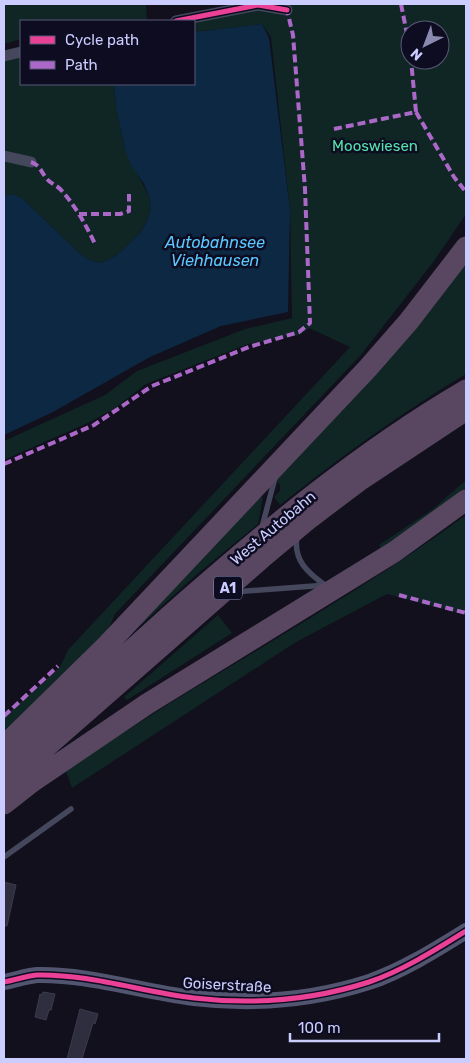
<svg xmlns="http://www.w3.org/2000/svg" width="470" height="1063" font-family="Rubik,sans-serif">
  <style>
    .green { fill: #0f2625; fill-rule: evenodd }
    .water { fill: #0c2842 }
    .building { fill: #2e2e3e; stroke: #3b3a50 }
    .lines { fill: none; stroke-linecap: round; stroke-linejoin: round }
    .lane { stroke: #45475d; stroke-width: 5.5 }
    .street { stroke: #45475d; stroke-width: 11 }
    .secondary { stroke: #525570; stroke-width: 16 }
    .highway { stroke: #594761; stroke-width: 21 }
    .quiet { stroke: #ac68c9; stroke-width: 4; stroke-dasharray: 8 4; stroke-linecap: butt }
    .cycleway-casing { stroke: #0d0c20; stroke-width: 8 }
    .cycleway { stroke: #ea4096; stroke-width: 5 }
    .labels { text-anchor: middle; stroke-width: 5; stroke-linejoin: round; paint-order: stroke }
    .shield { fill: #0d0c20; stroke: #9292bc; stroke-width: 1 }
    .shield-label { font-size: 14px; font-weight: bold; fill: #cbccff }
    .park-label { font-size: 15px; fill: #55e1ab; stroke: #0d0c20 }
    .street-label { font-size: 15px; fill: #cbccff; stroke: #0d0c20 }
    .water-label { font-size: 16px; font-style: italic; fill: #59c9ff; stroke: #0d0c20 }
  </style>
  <rect width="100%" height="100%" fill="#11101c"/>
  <!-- green -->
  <path class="green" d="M4 4H146L147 21H21V39L4 44Z
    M272 4H466V214L434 261 360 356 115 614 106 635 4 733V717L60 667 68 650 350 347 309 328 300 335 248 344 146 384 115 408 92 421 4 460V441L105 395 137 371 245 329 292 318 290 210 271 37 262 24 194 32V21ZM410 30H440V60H410Z
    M21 57V84H114L116 107 125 150 149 196 151 209 147 221 141 232 117 255 102 263 89 260 77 251 23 199 13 194 4 196V61Z
    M466 263V374C401 413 340 457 280 505L274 497 280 491V485L276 480Z
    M466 480V488L436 512 381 548 379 545 433 509Z
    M263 497 258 524 196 575 111 652 255 498Z
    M466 515V615L387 594 296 642 72 788 66 771C196 681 338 609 466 515Z
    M218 615 232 633 127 700 124 697Z"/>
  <!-- water -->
  <path class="water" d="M262 24 269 38 290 210 288 312 221 326 150 357 53 412 4 435V196L13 194 23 199 77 251 89 260 102 263 117 255 141 232 147 221 151 209 149 196 144 184 131 165 125 150 116 107 114 84H194V32Z"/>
  <!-- building -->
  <path class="building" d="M4 882 16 885 7 926H4Z
    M43 992 55 994 51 1010H49L46 1020 35 1017 40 994 42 995Z
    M80 1009 98 1014 95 1024 93 1023 82 1059H67Z"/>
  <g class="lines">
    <!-- lane -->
    <path class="lane" d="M262 527 275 478
      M297 537C293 560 308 573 325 585
      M234 592 327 585
      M4 857 71 809"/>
    <!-- street -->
    <path class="street" d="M176 21 258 5 287 10
      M4 56 21 52
      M4 156 31 162"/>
    <!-- secondary -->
    <path class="secondary" d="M4 982C15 980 26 976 37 975 90 974 142 992 194 998 253 1005 313 1000 369 982 402 971 437 949 466 931"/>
    <!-- highway -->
    <path class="highway" d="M4 746 107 645 368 368 409 321 466 247
      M4 763C59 715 114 666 168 617 262 534 358 453 466 390
      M4 784 262 558 310 518 359 481 466 410
      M4 804 32 782 147 704 394 552 466 500"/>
    <!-- quiet -->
    <path class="quiet" d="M401 4 410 49
      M416 112 454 177 466 192
      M334 129 416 112 411 60
      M31 162C40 165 41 172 47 179 51 184 57 185 62 191 76 207 86 225 95 244
      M79 214H120L129 211V194
      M4 464 94 425 152 386 249 347 299 332 310 323 305 189 293 35 287 10
      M399 595 466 613
      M4 716 58 666"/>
    <!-- cycleway casing -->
    <g class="cycleway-casing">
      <path id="cycleway" d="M176 21 258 5 287 10
        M4 982C15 980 26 976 37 975 90 974 142 992 194 998 253 1005 313 1000 369 982 402 971 437 949 466 931"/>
    </g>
    <!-- cycleway -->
    <use href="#cycleway" class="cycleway"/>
  </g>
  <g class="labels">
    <!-- shield labels -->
    <rect class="shield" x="214" y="576.5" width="28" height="23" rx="4"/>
    <g class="shield-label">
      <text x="228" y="593">A1</text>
    </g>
    <!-- park labels -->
    <g class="park-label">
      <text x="375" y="151">Mooswiesen</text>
    </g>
    <!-- street labels -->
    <g class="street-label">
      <text transform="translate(273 528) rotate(-40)" y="5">West Autobahn</text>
      <text transform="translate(227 985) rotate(3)" y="5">Goiserstraße</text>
    </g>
    <!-- water labels -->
    <g class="water-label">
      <text x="215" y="248">Autobahnsee<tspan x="215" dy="18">Viehhausen</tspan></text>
    </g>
  </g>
  <!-- border -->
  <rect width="470" height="1063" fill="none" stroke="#cbccff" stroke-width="10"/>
  <!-- legend -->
  <rect x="20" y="20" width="175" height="65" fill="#0d0c20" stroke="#595979"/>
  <rect x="30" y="36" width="25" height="8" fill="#ea4096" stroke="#595979"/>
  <text x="65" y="45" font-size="15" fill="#cbccff">Cycle path</text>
  <rect x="30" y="61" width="25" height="8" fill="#ac68c9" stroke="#595979"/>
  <text x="65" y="70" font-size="15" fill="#cbccff">Path</text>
  <!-- north arrow -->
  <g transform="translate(425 45) rotate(222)"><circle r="24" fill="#0d0c20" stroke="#595979"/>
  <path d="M0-4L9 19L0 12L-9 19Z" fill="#8a8ab0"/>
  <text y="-8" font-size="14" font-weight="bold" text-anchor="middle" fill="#cbccff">N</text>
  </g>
  <!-- scale -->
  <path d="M290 1033v8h149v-8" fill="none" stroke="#cbccff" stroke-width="2.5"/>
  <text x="298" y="1033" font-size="15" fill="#cbccff" stroke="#0d0c20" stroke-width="4" paint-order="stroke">100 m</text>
</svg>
